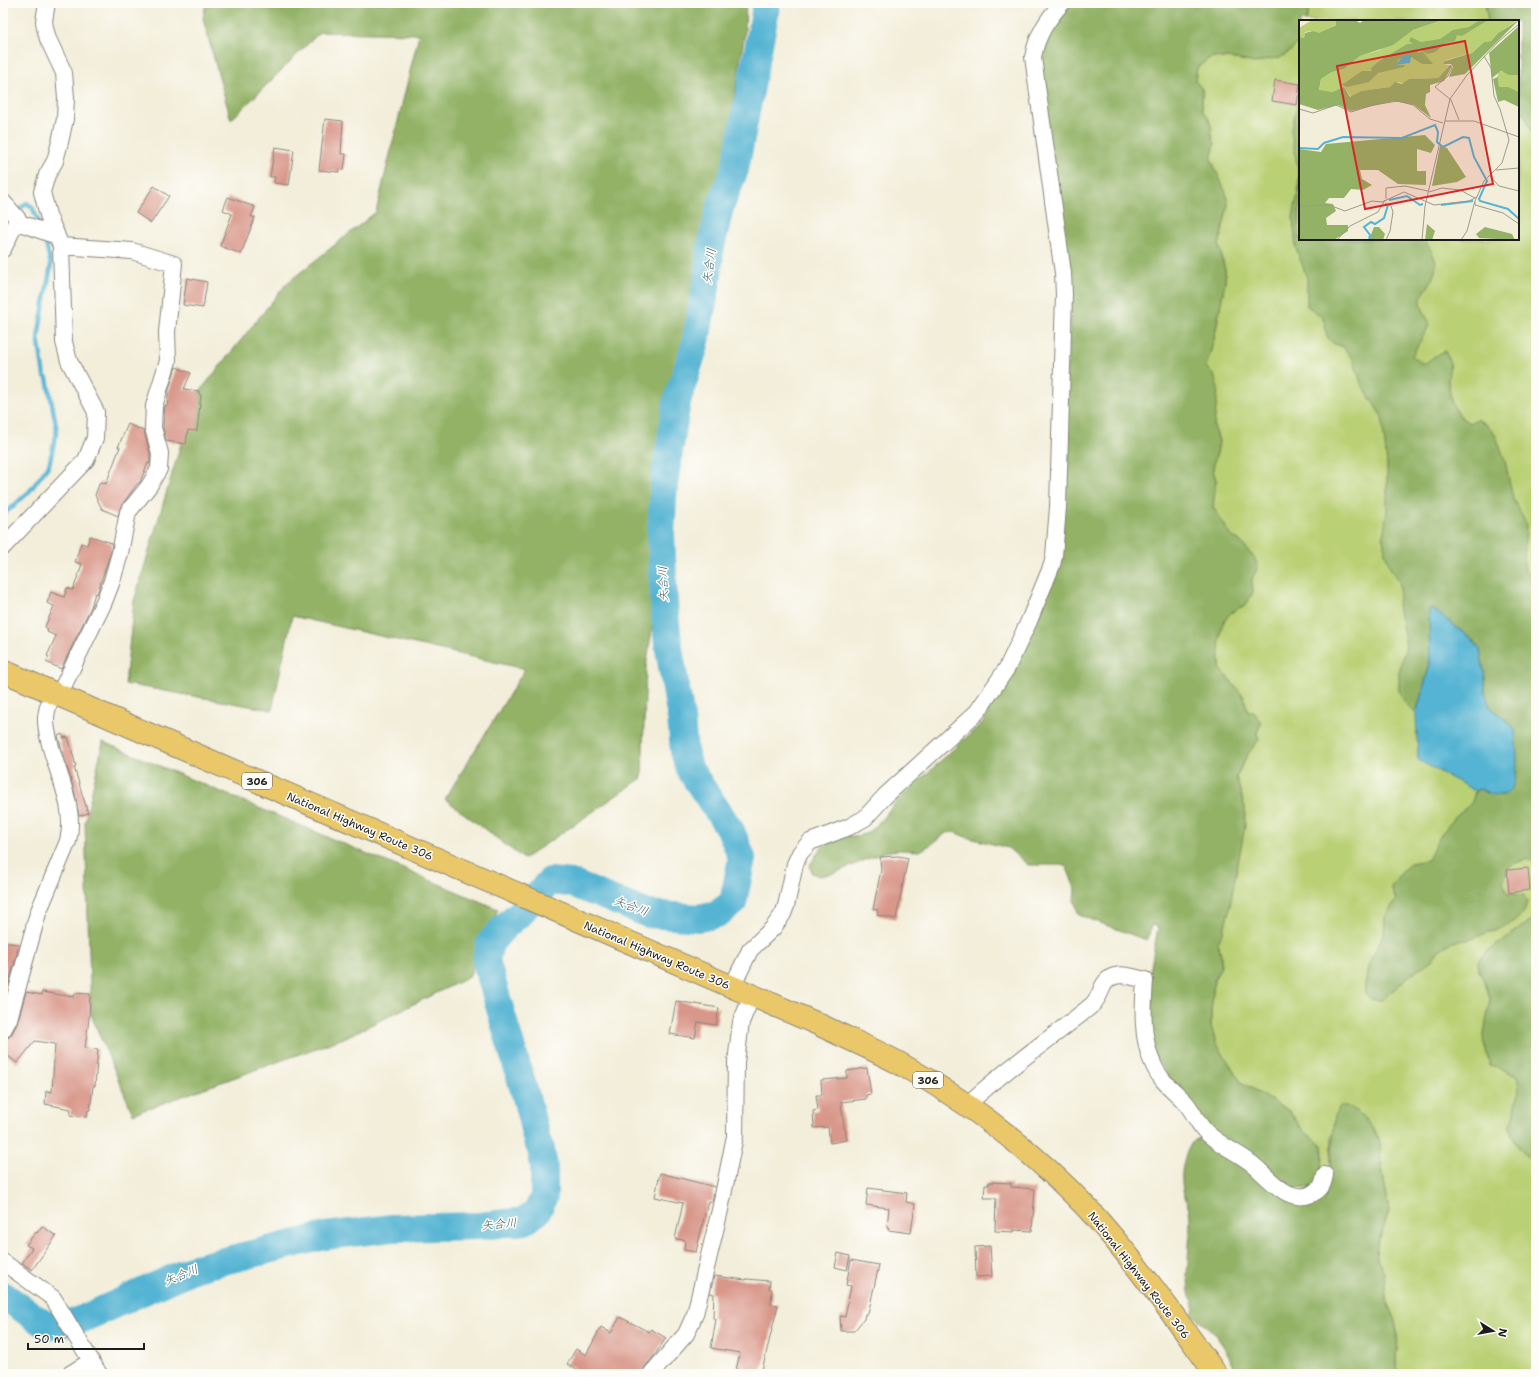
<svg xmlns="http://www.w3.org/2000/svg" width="1539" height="1377" font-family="'Shantell Sans','Klee One',sans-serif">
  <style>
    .green { fill: #bad074; stroke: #6b7648 }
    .forest { fill: #93b266; stroke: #586741 }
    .water { fill: #54b4d3; stroke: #386878 }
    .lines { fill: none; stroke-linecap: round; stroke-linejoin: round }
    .stream { stroke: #54b4d3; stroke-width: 4.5 }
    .river { stroke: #54b4d3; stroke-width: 28 }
    .building { fill: #d9978a }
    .street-casing { stroke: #88857b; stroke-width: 18 }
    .highway-casing { stroke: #88857b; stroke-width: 24 }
    .street { stroke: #fff; stroke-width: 16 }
    .highway { stroke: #eac769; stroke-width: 22 }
    .labels { text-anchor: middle; stroke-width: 3; stroke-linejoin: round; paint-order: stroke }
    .shield { fill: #fdfcf7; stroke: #605f5e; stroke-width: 1 }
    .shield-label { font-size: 10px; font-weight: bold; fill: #1c1c1c }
    .street-label { font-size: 11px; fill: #1c1c1c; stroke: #fdfcf7 }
    .water-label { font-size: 12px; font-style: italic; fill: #35606e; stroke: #fdfcf7 }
    .inset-river { fill: none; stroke: #54b4d3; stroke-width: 2 }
    .inset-road { fill: none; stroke: #9d9a8e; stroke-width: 1 }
    .view { fill: #d62828; fill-opacity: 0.15; stroke: #d62828; stroke-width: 2 }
    .inset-edge { fill: none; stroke: #1c1c1c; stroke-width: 2 }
  </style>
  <rect width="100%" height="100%" fill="#fdfcf7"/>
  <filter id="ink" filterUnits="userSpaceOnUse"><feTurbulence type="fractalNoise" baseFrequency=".025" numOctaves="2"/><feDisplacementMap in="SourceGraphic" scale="8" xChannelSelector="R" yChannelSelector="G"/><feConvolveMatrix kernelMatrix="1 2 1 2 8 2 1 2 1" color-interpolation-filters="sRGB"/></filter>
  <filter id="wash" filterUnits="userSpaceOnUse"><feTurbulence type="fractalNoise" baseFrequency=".012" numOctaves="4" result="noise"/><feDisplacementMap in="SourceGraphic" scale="16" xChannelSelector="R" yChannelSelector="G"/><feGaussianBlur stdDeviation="0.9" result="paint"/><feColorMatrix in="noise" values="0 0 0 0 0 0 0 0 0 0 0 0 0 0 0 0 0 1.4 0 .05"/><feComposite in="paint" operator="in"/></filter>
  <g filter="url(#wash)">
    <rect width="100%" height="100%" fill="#f3eeda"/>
    <!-- green -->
    <path class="green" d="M1307 3H1485L1488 21H1306L1308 14Z
      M1300 38V239H1518V103L1527 120 1536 145V1374H1398L1396 1359 1398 1336 1394 1316 1386 1298 1384 1273 1377 1259 1376 1249 1389 1211 1381 1162 1380 1147 1375 1131 1356 1110 1332 1136 1330 1174 1322 1175 1323 1146 1304 1131 1289 1111 1277 1104 1241 1082 1216 1043 1211 1026V1012L1214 980 1221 966V955L1218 942 1223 933 1229 911 1245 808 1236 777C1242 765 1249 750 1259 740L1257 733 1261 723 1248 712C1244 694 1230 682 1220 668 1220 641 1213 616 1246 605L1253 592 1251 579 1258 567 1255 559 1239 540 1232 537 1213 507 1216 480 1213 471 1214 462 1217 453 1219 441 1214 426V417L1216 404 1214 375 1206 367 1214 339 1225 282V270L1219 246 1228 204 1211 159 1215 144C1208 130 1216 125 1202 111V89L1195 81 1197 68 1208 59 1213 57 1236 59 1255 63 1268 59 1280 58Z"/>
    <!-- forest -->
    <path class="forest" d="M206 3H746L745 31 646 668 642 778 524 859 445 799 525 669 292 616 272 710 125 684 134 601 195 397 287 283 376 212 419 34 320 32 231 120 203 19Z
      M1072 3H1307L1308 14 1306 21H1300L1299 40 1292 50 1280 58 1268 59 1255 63 1236 59 1213 57 1208 59 1197 68 1195 81 1202 89V110C1216 125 1208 130 1215 144L1211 159 1226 193 1228 204 1219 246 1225 270V282L1214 339 1206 367 1214 375 1218 389 1214 426 1219 441 1217 453 1214 462 1213 471 1216 480 1213 507 1232 537 1239 540 1255 559 1258 567 1252 579 1253 592 1246 605C1213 616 1220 641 1220 668L1244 697 1248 712H1254L1261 723 1257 733 1259 740C1249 750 1242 764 1236 777L1245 808V826L1229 911 1223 933 1218 942 1221 955V966L1214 980 1211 1012V1026L1216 1043 1241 1082 1277 1104 1289 1111 1304 1131 1323 1146 1322 1175 1315 1188 1288 1189 1217 1135 1176 1090 1150 1048 1146 995 1158 927 1151 925 1149 935 1146 940 1079 915 1074 900 1075 889 1066 865H1028L1008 848 966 837 954 832 946 833 932 844 920 851 898 850 884 852 835 873 819 876 812 873 810 865 821 848 845 834 853 837 865 834 875 827 896 802 983 722 1053 579 1071 308 1040 55 1046 37 1056 22Z
      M1485 3H1536V145L1527 120 1518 103V21H1488Z
      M1300 93V239H1423C1437 258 1441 264 1428 287 1425 291 1421 296 1421 301 1421 308 1427 317 1430 324L1412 356 1424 364 1435 356 1445 351 1450 363 1448 380 1452 404 1462 418 1469 423 1477 419 1486 424 1496 436 1505 461 1513 499 1526 523 1524 562 1525 571 1536 579V863L1528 858 1509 866 1503 882 1508 894 1524 895 1527 902 1524 913 1517 919 1496 931 1486 933 1473 939 1452 942 1439 950 1432 960 1409 976 1382 1000 1370 999 1365 994V984L1371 959 1384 933 1385 917 1396 899 1391 888 1393 883 1410 863 1428 860 1438 840 1442 833 1459 813 1467 807 1472 802 1475 791 1480 789 1486 793 1516 778 1515 731 1512 725 1490 707 1485 692V678L1480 650 1473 640 1431 608 1430 664 1416 714 1405 702 1399 692V672L1406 646 1398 605 1400 589 1399 580 1390 568 1385 553 1383 538 1387 511V465L1382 417 1361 383 1353 359 1343 347C1333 344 1327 341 1325 329 1325 328 1325 324 1325 323 1322 315 1313 310 1307 306V278L1296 248 1293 217 1298 193 1299 176 1291 131Z
      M103 742 498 909 469 977 344 1038 133 1114 91 1015 85 822Z
      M1536 917V1166C1526 1156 1512 1143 1510 1128 1509 1124 1512 1119 1513 1116 1517 1102 1521 1091 1517 1077L1507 1071 1490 1066 1483 1040 1490 998 1485 983 1479 971 1478 961 1485 953Z
      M1340 1106H1346L1355 1110 1365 1119 1375 1131 1380 1147 1381 1162 1389 1211 1376 1249 1377 1259 1384 1273 1386 1298 1394 1316 1398 1336 1396 1359 1398 1374H1236C1226 1346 1216 1332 1192 1314 1197 1302 1190 1302 1189 1292 1188 1286 1189 1281 1187 1276 1188 1257 1190 1239 1190 1221 1190 1212 1188 1205 1185 1197 1180 1183 1181 1166 1187 1152 1192 1141 1194 1138 1206 1138L1294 1200 1330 1174 1335 1115Z"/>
    <!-- water -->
    <path class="water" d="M1431 608 1473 640 1480 650 1485 678V692L1490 707 1512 725 1515 731C1517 757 1525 814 1480 789L1475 791 1418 760 1416 714 1430 664 1429 609Z"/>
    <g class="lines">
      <!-- stream -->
      <path class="stream" d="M15 213 27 203 32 207 41 227
        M3 515 29 492 49 465 57 430 47 378 44 376 38 337 51 265 44 236"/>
      <!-- river -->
      <path class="river" d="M3 1295 47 1326 78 1321 195 1268 325 1236 393 1228 479 1226 525 1221 537 1212 544 1196V1167L541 1149 537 1141 526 1097 486 961 490 943 505 926 519 914 550 881 571 883 648 914 699 918 717 914 733 903 742 858 731 831 690 770 684 751 681 718 668 643 664 604 661 533 664 483 677 401 695 345 708 276 710 251 720 207 735 169 767 3"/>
    </g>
    <g id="blocks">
      <!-- building -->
      <path class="building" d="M1275 80 1300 84 1297 105 1272 101Z
        M325 119 343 121 341 154H346L344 170 339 169V172L319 170Z
        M275 147 294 150 289 185 274 183 275 177H270Z
        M154 186 169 196 151 223 136 213Z
        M228 197 255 207 251 217H255L241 254 220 246 232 214 223 210Z
        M187 278 207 282 203 308 183 305Z
        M176 367 191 373 184 389 199 391V394L201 395 197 431 188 430 186 444 166 441 163 427 165 405 167 406 169 389Z
        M128 424 144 431 150 454V464L148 463 140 482 137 484 121 506 118 516 102 509 95 495 100 482 106 484 120 447H118Z
        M90 536 112 543 111 551 97 594 95 593 91 607 61 669 46 662 49 657 47 656 56 636 47 632 48 629 45 627 54 606 47 603 51 592 64 597 67 588 73 590 82 564 75 562 81 543 87 545Z
        M62 734 64 738 68 737 76 766 74 767 88 813 79 816 75 794 58 736Z
        M899 856 908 858 896 919 877 915 878 910 873 909 881 870 880 857Z
        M1528 868 1530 890 1509 893 1507 870Z
        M3 942 18 944 17 953 3 1005Z
        M26 992 42 995V992L74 997 75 993 90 994 89 1019 85 1048 98 1049 95 1086H93L90 1110H88L87 1117 70 1115 71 1109 45 1104 46 1091 52 1092 55 1044 35 1041 17 1063 3 1052V1039L8 1038 11 1035 17 1024Z
        M676 1001 719 1008 716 1025 698 1022 695 1038 670 1034Z
        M867 1068 871 1094 866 1095V1099L841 1102 844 1128H845L847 1140 830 1143 828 1127 814 1128 813 1111 818 1110 816 1095H822L821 1080 847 1078V1071Z
        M660 1173 715 1187 712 1202 708 1201 696 1252 684 1250 685 1240 675 1239 683 1203 655 1197Z
        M989 1182 1011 1183V1187L1035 1189 1032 1231 1014 1230V1232L995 1231 996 1198H984L985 1184 989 1185Z
        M868 1188 907 1193 906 1202 915 1204 911 1233 888 1230 889 1227H887L889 1208 866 1205Z
        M42 1226 56 1236 32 1270 22 1263 32 1248 26 1245 36 1232 37 1233Z
        M990 1246 992 1276 976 1277 975 1247Z
        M838 1253 850 1256 847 1270 835 1267Z
        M851 1260 879 1265 868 1314H865L864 1319 854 1331H841L840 1316 845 1317 851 1286 846 1285Z
        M714 1276 746 1280V1279L770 1281 769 1289H772L771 1304 778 1305 761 1374H735L740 1353 711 1348 716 1319 713 1318 714 1294 710 1293Z
        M620 1317 649 1332 651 1329 666 1338 656 1353 644 1368 642 1374H583L567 1364 576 1349 586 1355 601 1327 611 1333Z"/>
    </g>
  </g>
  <g filter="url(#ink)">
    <use href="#blocks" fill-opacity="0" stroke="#88857b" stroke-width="1"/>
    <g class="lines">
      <!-- street casing -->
      <g class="street-casing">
        <path id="street" d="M3 202 18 219 20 223 51 234 56 233
          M3 249 14 226 20 223
          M3 547 86 460 95 438 96 412 69 361 64 342 61 246 48 215 42 192 47 175 55 161 60 142 65 119 66 98 64 73 48 39 45 28 44 21 47 3
          M59 695 104 602 112 581 120 553 128 512 149 486 159 469 160 453 153 428 154 406 168 361 167 332 174 264 132 251 61 246
          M732 987 750 950 773 928 783 914 786 906 795 864 800 853 810 842 849 827 865 818 885 796 977 712 1007 668 1029 621 1052 565 1054 556 1058 507 1064 294 1063 273 1033 57C1037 35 1047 20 1062 3
          M3 1030 9 1019 38 913 68 841C78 801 49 762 46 722 45 712 50 702 52 692
          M967 1105C1006 1068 1051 1039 1092 1005 1098 999 1100 993 1103 986 1112 969 1130 976 1145 980 1143 1008 1141 1040 1154 1066 1161 1082 1174 1090 1185 1102 1194 1112 1197 1123 1206 1132 1219 1145 1237 1152 1251 1163 1267 1175 1286 1203 1309 1195 1320 1191 1323 1186 1325 1175
          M3 1262 53 1298 99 1374
          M70 1374 91 1361
          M651 1374 686 1334 695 1314 720 1210 735 1136 736 1062 741 1022 752 996"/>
      </g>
      <!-- highway casing -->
      <g class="highway-casing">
        <path id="highway" d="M3 671 818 1024C844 1037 871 1048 897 1062 968 1101 1032 1150 1088 1209 1135 1260 1175 1318 1216 1374"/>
      </g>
      <!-- street -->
      <use href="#street" class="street"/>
      <!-- highway -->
      <use href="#highway" class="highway"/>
    </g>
  </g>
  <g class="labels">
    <!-- shield labels -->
    <g class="shield">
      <rect x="242" y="773" width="30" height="16" rx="3"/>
      <rect x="913" y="1072" width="30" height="16" rx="3"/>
    </g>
    <g class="shield-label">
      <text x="257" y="785">306</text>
      <text x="928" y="1084">306</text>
    </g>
    <!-- street labels -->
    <g class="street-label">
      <text transform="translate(360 826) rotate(23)" y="4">National Highway Route 306</text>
      <text transform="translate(657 955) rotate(23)" y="4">National Highway Route 306</text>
      <text transform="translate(1139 1275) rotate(52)" y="4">National Highway Route 306</text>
    </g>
    <!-- water labels -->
    <g class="water-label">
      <text transform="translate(709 266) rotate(-82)" y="4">矢合川</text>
      <text transform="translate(663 584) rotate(-92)" y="4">矢合川</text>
      <text transform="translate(631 906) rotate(20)" y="4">矢合川</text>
      <text transform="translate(499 1224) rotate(-5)" y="4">矢合川</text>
      <text transform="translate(181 1275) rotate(-22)" y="4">矢合川</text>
    </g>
  </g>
  <!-- overview -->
  <g transform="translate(1299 20)">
    <rect width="220" height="220" fill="#f3eeda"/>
    <path d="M13 0H37L38 4 19 14 14 11 6 12 5 18 0 17V8ZM143 0H219L199 13 192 21 185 22 173 33 147 40 144 44 151 45 139 58 110 59 106 64 99 62 91 67 62 71 52 77 45 67 33 72 20 71 22 59 33 52 45 49 61 36 81 30 114 10ZM220 51V72L200 67 199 57 193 58 198 57 200 52Z" fill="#bad074"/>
    <path d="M37 0H56L61 3 65 0H143L114 10 94 25 61 36 45 49 33 52 22 59 20 70 33 72 45 67 51 77 62 71 91 67 96 62 103 64 110 59 139 58 151 45 153 46 145 61 131 65V72L127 74 126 85 132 98 115 85 95 81 52 91 39 85 19 90 0 84V17L5 18 6 13 14 11 20 13 37 5ZM181 0H189L163 16 158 15 156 21 147 23 136 32 128 34 110 21 112 17 122 22 141 19 154 10 170 7ZM220 0 166 54 150 57 154 47 152 44H144L146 41 173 33 185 22 192 21 199 13ZM220 6V55H210L202 51 193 58 190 33ZM108 24H116L120 28 119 33 123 31 134 44H123L112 37 104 38 99 40 97 45H106L105 47 79 53 70 62 48 67 43 65 63 51H73L72 48 79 42ZM199 57 200 67H209L220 72V87L205 80 199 82 194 59ZM126 115 136 125 132 133 118 129V151H127V165L99 164 79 150H61L63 159 73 165 64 170 52 169 45 178H30L26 183 34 184 37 191 27 198 28 205H49V211L35 220H0V129L22 132 27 124ZM141 126 148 128 167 157 158 162 133 166ZM128 204 136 211 133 220H126ZM75 207H80L86 214 84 220H70ZM186 207 213 214 216 220 180 218 177 214Z" fill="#93b266"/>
    <path d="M106 35H112L111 43 96 45Z" fill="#54b4d3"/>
    <path class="inset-river" d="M0 128 19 129 25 123 44 117 103 118 136 105 139 112 138 122 144 127 164 117 170 118 175 137 188 161 180 179 181 181 209 189 220 199M90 180 108 176 121 185 124 184M142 185 174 181M70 220 71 215 65 207 72 202 76 204 85 198 89 185"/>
    <path class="inset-road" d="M151 45 153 48 149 56 136 67 152 80 160 100M0 89 14 93 37 85 52 92 74 85 99 81 114 85 131 99 144 103M146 101H175L220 117M197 150 220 148M191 156 200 166 220 171M130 172 143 168 161 170 176 178M87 179V168L106 166 129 171M176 182V185L204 193 220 204M86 183 92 186 94 192 91 211 87 220M0 186 30 185 46 191 73 181 83 182 105 172 135 185 170 181 178 177M38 220 51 206 79 192 86 180M123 220 126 186 151 79 168 55 200 21 220 4M162 220 168 211 176 181 185 161 203 143 210 120 201 89 195 76 192 48 185 36"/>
    <path class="view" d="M166 21 194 164 66 189 38 46Z"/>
    <rect width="220" height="220" class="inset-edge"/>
  </g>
  <!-- margin -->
  <rect width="1539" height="1377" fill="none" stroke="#fdfcf7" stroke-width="16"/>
  <!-- north arrow -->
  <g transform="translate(1493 1331) rotate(101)" stroke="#fdfcf7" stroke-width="3" paint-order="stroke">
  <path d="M0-3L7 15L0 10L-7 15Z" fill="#1c1c1c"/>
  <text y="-6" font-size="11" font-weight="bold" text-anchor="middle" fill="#1c1c1c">N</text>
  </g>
  <!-- scale -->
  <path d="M28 1343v6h116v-6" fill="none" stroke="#1c1c1c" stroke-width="2"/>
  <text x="34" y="1343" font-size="12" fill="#1c1c1c" stroke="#fdfcf7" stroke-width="3" paint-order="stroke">50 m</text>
</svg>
